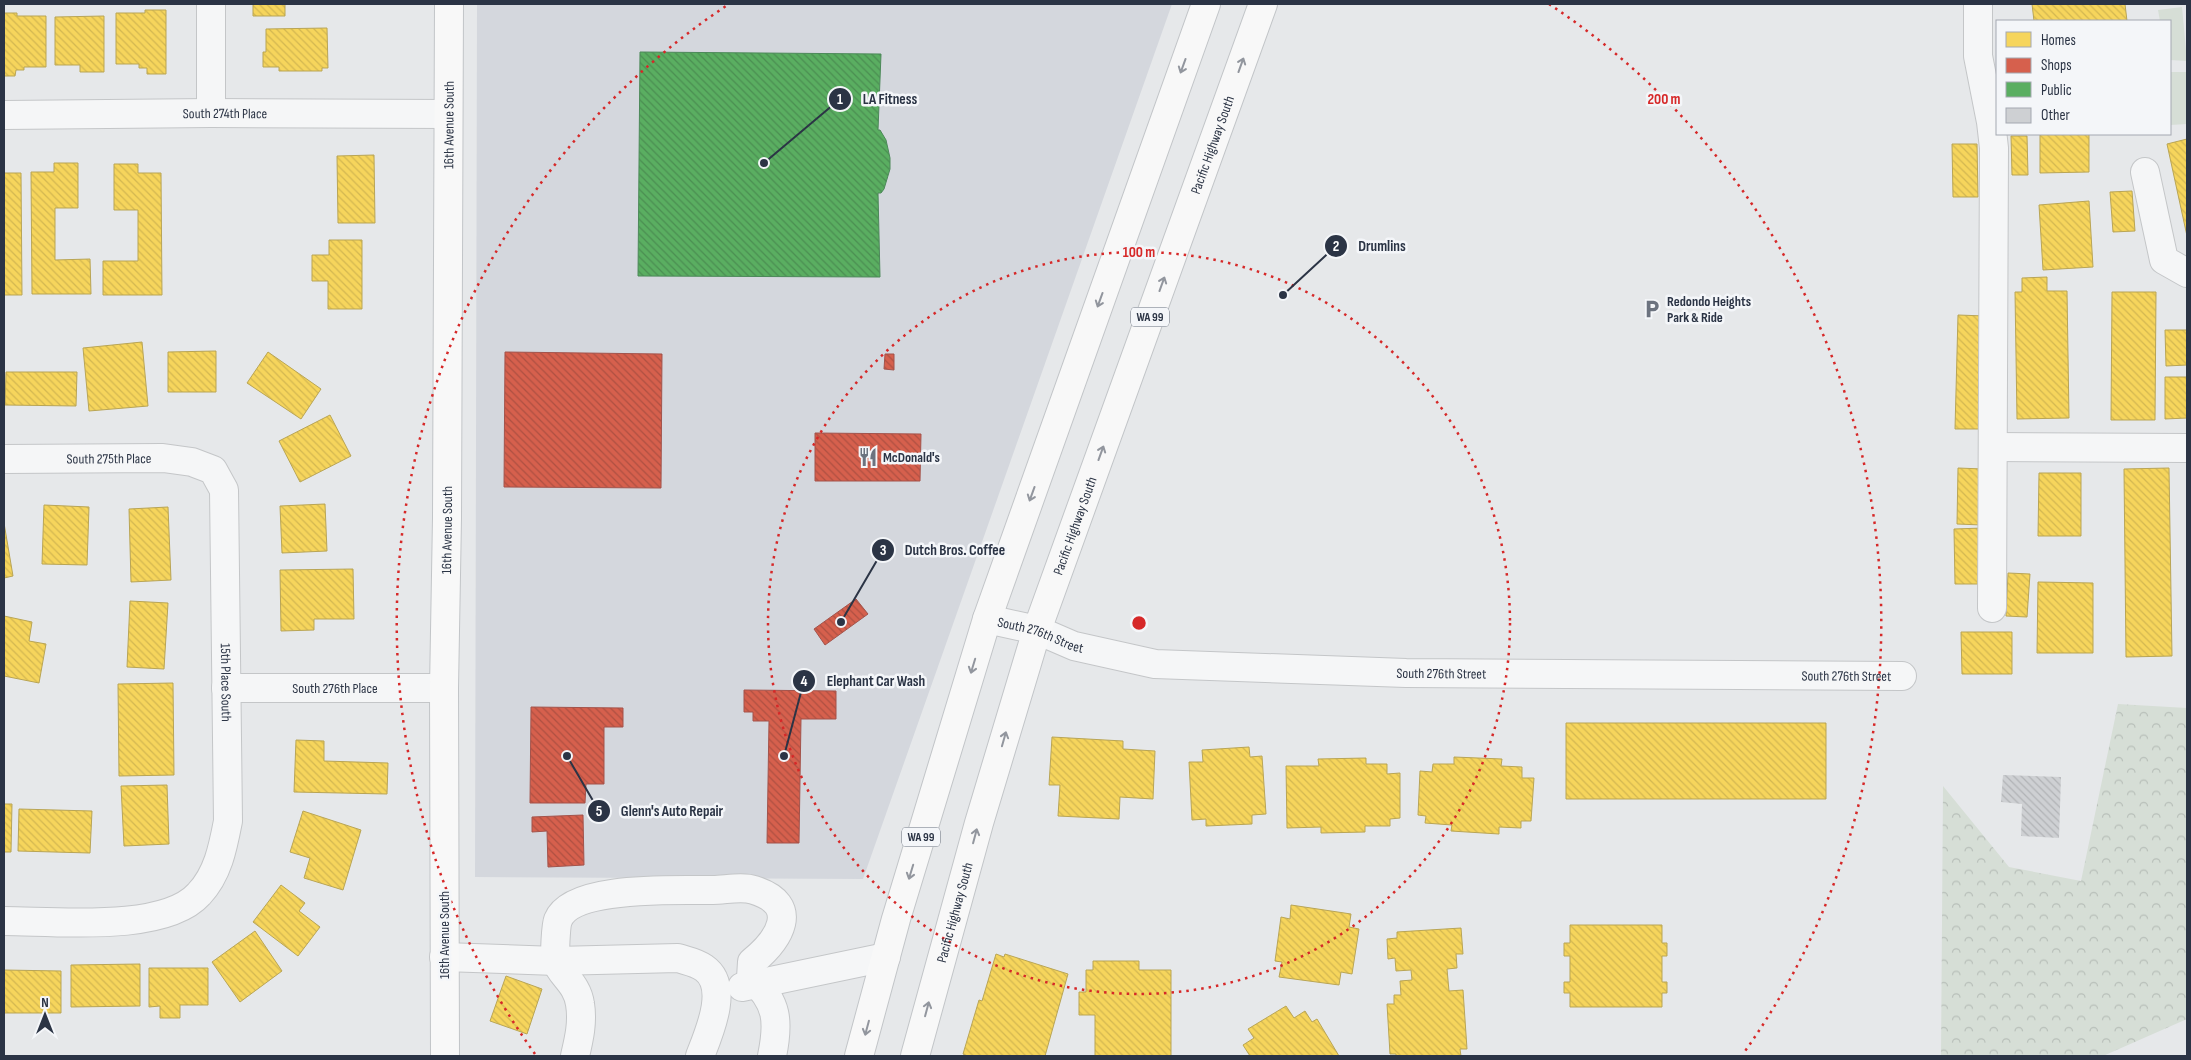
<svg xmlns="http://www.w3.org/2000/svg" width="2191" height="1060" font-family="'Sofia Sans Condensed',sans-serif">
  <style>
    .built { fill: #d4d7dd }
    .forest { fill: url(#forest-crowns) }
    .park { fill: #d6ded6 }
    .homes { fill: url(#homes-back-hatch); stroke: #b9a555 }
    .shops { fill: url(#shops-back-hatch); stroke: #a3534b }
    .public { fill: url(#public-back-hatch); stroke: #4c8959 }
    .building { fill: url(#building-back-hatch) }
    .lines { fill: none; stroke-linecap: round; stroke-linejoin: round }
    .minor-casing { stroke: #c4c6c8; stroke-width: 30 }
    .major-casing { stroke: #c2c5c8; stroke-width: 30 }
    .minor { stroke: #f5f6f7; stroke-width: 28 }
    .major { stroke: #f8f8f8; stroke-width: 28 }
    .oneway { stroke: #92969e }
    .ring { fill: none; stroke: #d62828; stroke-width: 2.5; stroke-dasharray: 2.5 5 }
    .labels { text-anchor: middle; stroke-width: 5; stroke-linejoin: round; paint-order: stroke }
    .shield { fill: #f4f6f9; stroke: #676e7b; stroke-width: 1 }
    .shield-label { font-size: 12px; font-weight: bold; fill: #2b3445 }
    .street-label { font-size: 14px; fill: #2b3445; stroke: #f4f6f9 }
    .poi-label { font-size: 14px; font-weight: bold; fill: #2b3445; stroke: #f4f6f9; text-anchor: start }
    .centre { fill: #d62828; stroke: #f4f6f9; stroke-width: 2.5 }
    .ring-label { font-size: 15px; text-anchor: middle; font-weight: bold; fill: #d62828; stroke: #f4f6f9; stroke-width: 5; stroke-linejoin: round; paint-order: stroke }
    .leader { fill: none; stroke: #2b3445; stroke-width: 2 }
    .callout-dot { fill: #2b3445; stroke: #f4f6f9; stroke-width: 2 }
    .mark-label { font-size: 15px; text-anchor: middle; font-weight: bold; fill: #fff }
    .callout-label { font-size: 15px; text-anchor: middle; font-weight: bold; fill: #2b3445; stroke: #f4f6f9; stroke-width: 5; stroke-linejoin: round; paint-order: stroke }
  </style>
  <defs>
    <pattern id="forest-crowns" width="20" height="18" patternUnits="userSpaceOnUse" patternTransform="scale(1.25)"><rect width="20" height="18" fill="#d6ded6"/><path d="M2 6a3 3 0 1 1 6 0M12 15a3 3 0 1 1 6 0" fill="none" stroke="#b8bfb9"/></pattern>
    <pattern id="homes-back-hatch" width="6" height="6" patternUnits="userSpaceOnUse" patternTransform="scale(1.25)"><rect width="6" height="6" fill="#f6d55c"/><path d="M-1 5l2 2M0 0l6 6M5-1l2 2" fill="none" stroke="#d3b751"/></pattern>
    <pattern id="shops-back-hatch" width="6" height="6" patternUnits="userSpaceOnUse" patternTransform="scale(1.25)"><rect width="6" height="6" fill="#d6604d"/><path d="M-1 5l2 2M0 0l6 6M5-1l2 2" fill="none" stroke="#ae5042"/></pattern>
    <pattern id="public-back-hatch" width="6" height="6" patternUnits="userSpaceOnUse" patternTransform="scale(1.25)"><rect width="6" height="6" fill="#5aae61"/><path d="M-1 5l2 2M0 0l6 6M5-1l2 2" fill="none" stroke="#4b8e52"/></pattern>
    <pattern id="building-back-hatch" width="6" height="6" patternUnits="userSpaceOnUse" patternTransform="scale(1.25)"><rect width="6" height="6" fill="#ced0d3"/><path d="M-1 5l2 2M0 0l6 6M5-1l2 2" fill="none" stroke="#b1b3b6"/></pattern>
  </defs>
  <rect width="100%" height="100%" fill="#e6e8ea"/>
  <!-- built -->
  <path class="built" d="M477 4H1172L863 879 475 877Z"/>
  <!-- forest -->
  <path class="forest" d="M2118 704 2187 708V1019L2103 1056H1941L1943 786 2009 867 2081 881Z"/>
  <!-- park -->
  <path class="park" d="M2182 7 2187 61 2170 60V21H2160L2158 10Z
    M2170 72H2187V124L2170 125Z"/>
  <!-- homes -->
  <path class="homes" d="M253 4H285V16H253Z
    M2032 4H2125L2127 21H2034Z
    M145 10H166V74H147V68H139V64H116V13H145Z
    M4 13H17V16H46V67H24V70H16L15 76H4Z
    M104 16V72H80V65H55V17Z
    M327 28 328 68H322V71H279V67H263V52H266V29Z
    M2040 134H2089V172L2040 173Z
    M2011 136H2027L2028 175H2012Z
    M2187 139V236L2167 144Z
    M1952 144H1977L1978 197H1953Z
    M374 155 375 223H338L337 156Z
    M54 163H78V208H55V260L90 259 91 294H32L31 172H54Z
    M114 164H138V173H161L162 295H103V261H138V210H114Z
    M4 173H21L22 295H4Z
    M2132 191 2135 231 2113 232 2110 192Z
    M2089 201 2093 267 2043 270 2039 205Z
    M329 240H362V309H328V281H312V255H329Z
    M2047 277V291H2067L2069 418 2017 419 2015 292H2022V278Z
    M2112 292H2156L2155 420H2111Z
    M1958 315 1985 316 1982 429H1955Z
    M2165 330H2187V365L2166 366Z
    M142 342 148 406 89 411 83 348Z
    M216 351V392H168V352Z
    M268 352 321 389 301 419 247 383Z
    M6 372H77L76 406 5 405Z
    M2165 377H2187V418L2165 419Z
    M330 415 351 456 300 482 279 441Z
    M1958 468 1983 469 1982 525 1957 524Z
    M2169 468 2172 656 2126 657 2124 469Z
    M2039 473H2081V536H2038Z
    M325 504 327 551 282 553 280 506Z
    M44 505 89 507 87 565 42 564Z
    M168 507 171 580 131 582 129 509Z
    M4 523 13 576 4 578Z
    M1983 528V584H1955L1954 529Z
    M353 569 354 619H314V630L281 631 280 570Z
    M2008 573 2030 574 2027 617 2006 616Z
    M2038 582 2093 583V653H2037Z
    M130 601 168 603 164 669 127 667Z
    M4 616 32 622 29 641 46 644 39 683 4 676Z
    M1961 632H2012V674H1962Z
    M173 683 174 775 119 776 118 684Z
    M1566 723H1826V799H1566Z
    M1052 737 1123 741V749L1155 751 1153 799 1120 797 1119 819 1058 816 1060 785H1049Z
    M296 740 324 741V761L388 763 387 794 294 792Z
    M1249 747 1250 757 1262 756 1266 814 1252 815V824L1206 826V819L1192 820 1189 762H1203L1202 750Z
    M1454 757 1502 759 1501 766 1522 767V778H1534L1531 821H1521V828L1499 827V834L1451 831 1452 825 1425 823 1426 816 1418 815 1420 771 1432 772 1433 764H1454Z
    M1366 758V764H1387V774L1400 773V818L1390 819V826H1365V832L1321 833V827L1287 828 1286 766H1319L1318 759Z
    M167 785 169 844 124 846 121 786Z
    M4 804H12L11 852H4Z
    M19 809 92 811 90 853 18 851Z
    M303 811 361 830 343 890 304 878 310 858 290 852Z
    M281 885 305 903 299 911 320 927 298 956 253 922Z
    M1291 905 1351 914 1349 927 1359 929 1352 974 1341 972 1339 985 1279 977 1282 962 1275 961 1281 917 1290 919Z
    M1570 925H1662V943H1667V956H1662V982H1667V993H1662V1007H1570V993H1564V982H1570V956H1564V943H1570Z
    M1461 928 1463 954H1456L1457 968 1447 969 1449 991 1463 990 1467 1049H1460L1461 1056H1396V1054H1390L1387 1004H1394V995H1401L1400 981 1412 980 1411 970 1396 971 1395 958 1388 959 1387 939 1397 938V932Z
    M255 931 282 971 240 1002 212 962Z
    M996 954 1004 957 1005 954 1068 974 1045 1056H967L963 1054 979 1000 982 1001Z
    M1093 961H1139V970H1171V1056H1095V1015H1079V992H1086V970H1093Z
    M140 964V1006L71 1007V965Z
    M149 968H208V1005H180V1018H160V1006L149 1007Z
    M4 970 61 971V1013H4Z
    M506 976 542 989 527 1034 490 1021Z
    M1286 1006 1294 1018 1305 1011 1312 1022 1317 1019 1339 1056H1250L1243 1045 1254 1038 1248 1029Z"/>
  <!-- shops -->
  <path class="shops" d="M505 352 662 354 661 488 504 487Z
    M885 354H894V370L884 369Z
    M815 433 921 434 920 481H815Z
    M856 599 868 614 825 645 814 629Z
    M744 690 836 691V719H801L799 843H767L769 721H753V712H744Z
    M531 707 623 708V727H604V784H586L585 803H530Z
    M583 815 584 865 548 867 547 831 532 832V817Z"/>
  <!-- public -->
  <path class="public" d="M640 52 881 54 878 130H880L886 140 890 158V169L884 189 881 193H878L880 277 638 276Z"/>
  <!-- building -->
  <path class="building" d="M2003 775 2061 777 2059 838 2021 836 2022 804 2001 802Z"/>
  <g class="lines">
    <!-- minor casing -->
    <g class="minor-casing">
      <g id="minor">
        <path d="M211 4V113"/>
        <path d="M1978 4V56L1991 122 1994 148 1992 608"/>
        <path id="s1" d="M4 115 211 113 448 114"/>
        <path d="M2145 172 2164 260 2187 273"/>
        <path d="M1993 447 2187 448"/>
        <path id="s2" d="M4 459 163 458 192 462 213 470 224 490 228 821C223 847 218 874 199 894 164 933 54 921 4 921"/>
        <path id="s3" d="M987 619 1037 630 1074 646 1155 664 1406 673 1902 676"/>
        <path id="s4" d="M226 688H444"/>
        <path d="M444 957 556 961 678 958C687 961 696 962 704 968 730 986 709 1033 700 1056"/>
        <path d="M742 987 886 957"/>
        <path d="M575 1056C579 1039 583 1022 580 1004 577 983 561 976 556 961 554 956 556 925 558 920 572 884 681 891 713 890 725 890 742 886 754 890 802 905 779 940 752 962L751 978C778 1002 779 1022 772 1056"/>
      </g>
    </g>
    <!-- major casing -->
    <g class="major-casing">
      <g id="major">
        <path id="s5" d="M445 1056 444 688 447 518 449 4"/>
        <path d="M859 1056 896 919 987 619 1206 4"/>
        <path id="s6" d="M915 1056 979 823 1037 630 1263 4"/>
      </g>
    </g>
    <!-- minor -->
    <use href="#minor" class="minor"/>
    <!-- major -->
    <use href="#major" class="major"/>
  </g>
  <!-- one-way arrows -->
  <defs><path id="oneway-shaft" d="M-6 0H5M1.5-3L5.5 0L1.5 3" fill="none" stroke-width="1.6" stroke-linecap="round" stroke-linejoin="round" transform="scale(1.25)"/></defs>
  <g class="oneway">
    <use href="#oneway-shaft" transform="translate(1241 65) rotate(-70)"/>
    <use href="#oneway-shaft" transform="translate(1183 66) rotate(110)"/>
    <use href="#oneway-shaft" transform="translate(1162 284) rotate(-70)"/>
    <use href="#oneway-shaft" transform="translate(1100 300) rotate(110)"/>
    <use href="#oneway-shaft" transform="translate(1101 453) rotate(-70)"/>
    <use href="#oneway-shaft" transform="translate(1032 494) rotate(110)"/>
    <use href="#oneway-shaft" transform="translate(973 666) rotate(107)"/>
    <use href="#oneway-shaft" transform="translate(1004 739) rotate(-74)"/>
    <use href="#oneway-shaft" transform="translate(975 836) rotate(-75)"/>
    <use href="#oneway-shaft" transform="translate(911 872) rotate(107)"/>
    <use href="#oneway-shaft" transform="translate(927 1009) rotate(-75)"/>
    <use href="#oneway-shaft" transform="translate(867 1028) rotate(105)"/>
  </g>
  <!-- distance rings -->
  <g class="ring">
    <circle cx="1139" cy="623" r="371"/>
    <path d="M535 1054A742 742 0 0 1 729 4M1549 4A742 742 0 0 1 1743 1054"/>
  </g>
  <!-- icons -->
  <defs>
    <g id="parking-bare" transform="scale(1.5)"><path d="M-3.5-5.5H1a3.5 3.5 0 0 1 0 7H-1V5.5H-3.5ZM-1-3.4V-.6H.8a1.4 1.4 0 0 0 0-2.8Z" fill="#6c737f" stroke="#f4f6f9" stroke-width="2.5" paint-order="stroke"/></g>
    <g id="restaurant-bare" transform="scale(1.5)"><path d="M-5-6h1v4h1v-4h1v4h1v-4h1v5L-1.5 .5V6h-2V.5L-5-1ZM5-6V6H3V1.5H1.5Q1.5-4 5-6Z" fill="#6c737f" stroke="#f4f6f9" stroke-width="2.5" paint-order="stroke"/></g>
  </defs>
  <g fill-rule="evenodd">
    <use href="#parking-bare" x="1652" y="309"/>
    <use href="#restaurant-bare" x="868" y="457"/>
  </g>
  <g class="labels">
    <!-- shield labels -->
    <g class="shield">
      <rect x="1131" y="307.5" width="38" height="19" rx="4"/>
      <rect x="902" y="827.5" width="38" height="19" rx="4"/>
    </g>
    <g class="shield-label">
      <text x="1150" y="321">WA 99</text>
      <text x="921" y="841">WA 99</text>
    </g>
    <!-- street labels -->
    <g class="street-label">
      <text dy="5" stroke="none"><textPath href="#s1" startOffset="221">South 274th Place</textPath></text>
      <text dy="5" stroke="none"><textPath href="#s5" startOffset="931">16th Avenue South</textPath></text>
      <text dy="5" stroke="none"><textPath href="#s6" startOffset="959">Pacific Highway South</textPath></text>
      <text dy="5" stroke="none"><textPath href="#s2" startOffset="105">South 275th Place</textPath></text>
      <text dy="5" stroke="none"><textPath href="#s6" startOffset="554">Pacific Highway South</textPath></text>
      <text dy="5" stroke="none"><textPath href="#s5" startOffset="526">16th Avenue South</textPath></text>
      <text dy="5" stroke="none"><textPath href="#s3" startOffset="56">South 276th Street</textPath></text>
      <text dy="5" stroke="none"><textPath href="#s3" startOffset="461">South 276th Street</textPath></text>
      <text dy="5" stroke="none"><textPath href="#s3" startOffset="866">South 276th Street</textPath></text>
      <text dy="5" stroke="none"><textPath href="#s2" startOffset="426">15th Place South</textPath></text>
      <text dy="5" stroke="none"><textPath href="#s4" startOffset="109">South 276th Place</textPath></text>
      <text dy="5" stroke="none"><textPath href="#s6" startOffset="149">Pacific Highway South</textPath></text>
      <text transform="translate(444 935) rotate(-90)" y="5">16th Avenue South</text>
    </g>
    <!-- poi labels -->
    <g class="poi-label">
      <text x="1667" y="306">Redondo Heights<tspan x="1667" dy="16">Park &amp; Ride</tspan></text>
      <text x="883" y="462">McDonald's</text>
    </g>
  </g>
  <circle cx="1139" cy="623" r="8" class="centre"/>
  <g class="ring-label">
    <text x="1664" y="104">200 m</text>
    <text x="1139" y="257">100 m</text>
  </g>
  <!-- callouts -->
  <path class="leader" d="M764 163L840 99M1283 295L1336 246M841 622L883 550M784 756L804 681M567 756L599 811"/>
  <g class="callout-dot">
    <circle cx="764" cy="163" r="5"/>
    <circle cx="1283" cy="295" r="5"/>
    <circle cx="841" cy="622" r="5"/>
    <circle cx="784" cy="756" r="5"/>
    <circle cx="567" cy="756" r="5"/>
    <circle cx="840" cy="99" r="12"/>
    <circle cx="1336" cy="246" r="12"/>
    <circle cx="883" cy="550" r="12"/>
    <circle cx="804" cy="681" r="12"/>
    <circle cx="599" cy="811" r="12"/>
  </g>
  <g class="mark-label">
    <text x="840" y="104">1</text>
    <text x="1336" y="251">2</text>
    <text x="883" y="555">3</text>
    <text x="804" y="686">4</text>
    <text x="599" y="816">5</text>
  </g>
  <g class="callout-label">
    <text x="890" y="104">LA Fitness</text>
    <text x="1382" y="251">Drumlins</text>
    <text x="955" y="555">Dutch Bros. Coffee</text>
    <text x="876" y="686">Elephant Car Wash</text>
    <text x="672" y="816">Glenn's Auto Repair</text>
  </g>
  <!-- border -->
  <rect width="2191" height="1060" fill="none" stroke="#2b3445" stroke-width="10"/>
  <!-- legend -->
  <rect x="1996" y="20" width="175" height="115" fill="#f4f6f9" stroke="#a4a8b1"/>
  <rect x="2006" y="32" width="25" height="15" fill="#f6d55c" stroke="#a4a8b1"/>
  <text x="2041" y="45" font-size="15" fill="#2b3445">Homes</text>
  <rect x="2006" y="58" width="25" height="15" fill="#d6604d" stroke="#a4a8b1"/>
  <text x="2041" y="70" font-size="15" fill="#2b3445">Shops</text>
  <rect x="2006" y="82" width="25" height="15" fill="#5aae61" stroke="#a4a8b1"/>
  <text x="2041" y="95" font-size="15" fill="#2b3445">Public</text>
  <rect x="2006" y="108" width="25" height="15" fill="#ced0d3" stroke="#a4a8b1"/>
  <text x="2041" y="120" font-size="15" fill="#2b3445">Other</text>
  <!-- north arrow -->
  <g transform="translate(45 1015)" stroke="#f4f6f9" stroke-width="4" paint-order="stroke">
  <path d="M0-4L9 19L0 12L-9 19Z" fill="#2b3445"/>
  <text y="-8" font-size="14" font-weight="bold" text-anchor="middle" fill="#2b3445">N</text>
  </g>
</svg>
